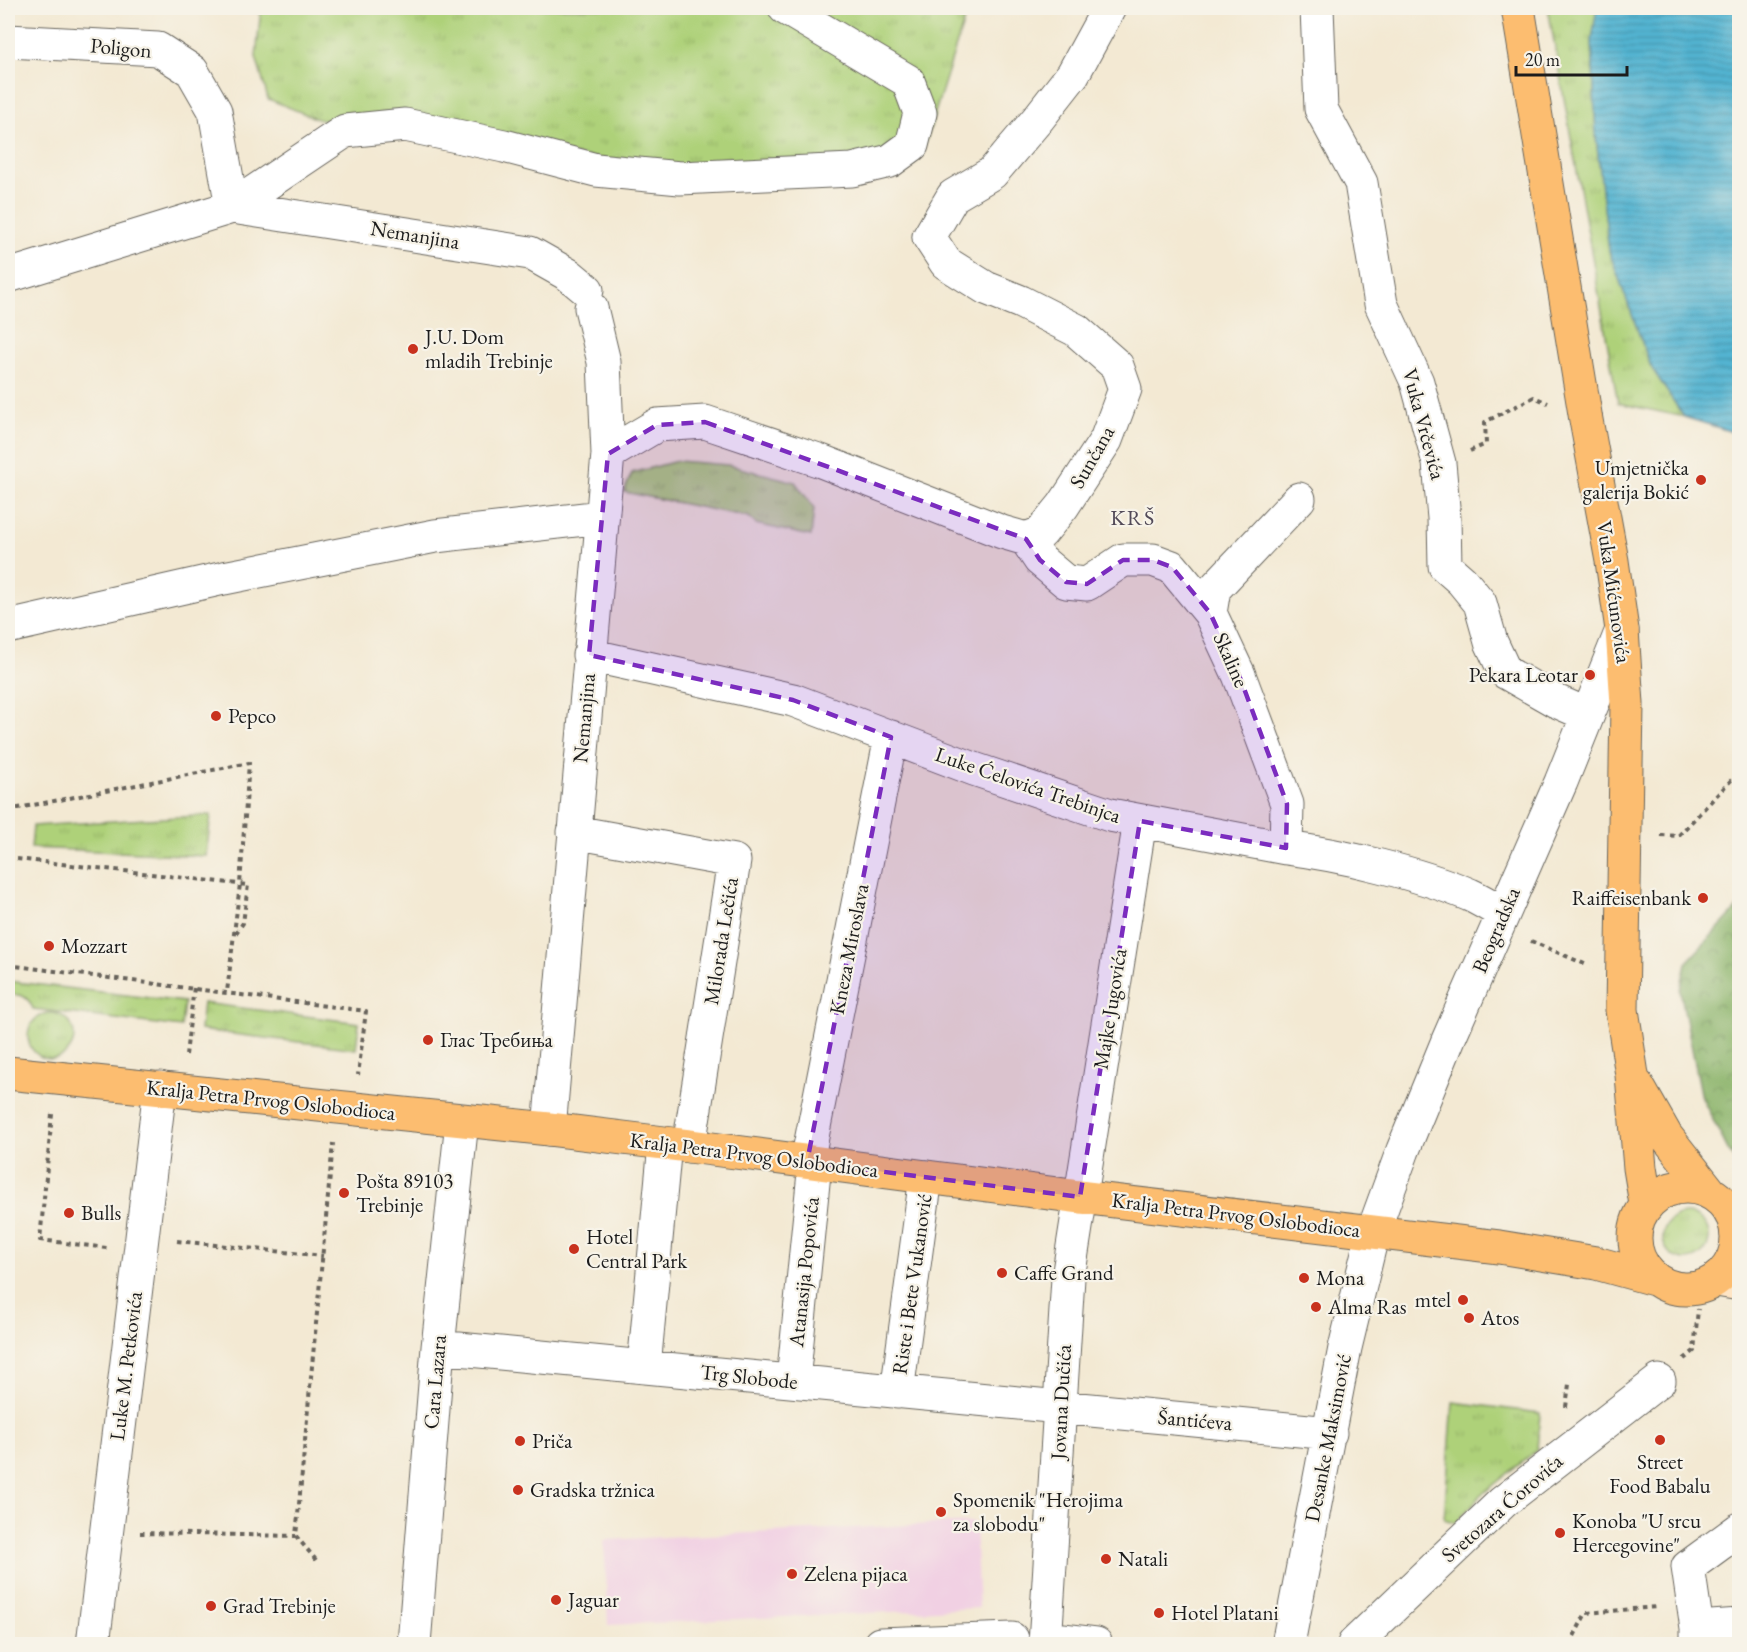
<svg xmlns="http://www.w3.org/2000/svg" width="1747" height="1652" font-family="'EB Garamond',serif">
  <style>
    .built { fill: #f1d0e3 }
    .grass { fill: url(#grass-tufts); stroke: #65764a; stroke-width: 1.5 }
    .forest { fill: url(#forest-crowns); stroke: #536842; stroke-width: 1.5 }
    .water { fill: url(#water-rules); stroke: #386876; stroke-width: 1.5 }
    .lines { fill: none; stroke-linecap: round; stroke-linejoin: round }
    .street-casing { stroke: #67645c; stroke-width: 35 }
    .secondary-casing { stroke: #67645c; stroke-width: 35 }
    .primary-casing { stroke: #67645c; stroke-width: 35 }
    .path { stroke: #67645c; stroke-width: 4; stroke-dasharray: 4.5 4.5; stroke-linecap: butt }
    .street { stroke: #fff; stroke-width: 33 }
    .secondary { stroke: #fee5c5; stroke-width: 33 }
    .primary { stroke: #fcbd6f; stroke-width: 33 }
    .marked { fill: #7b2cbf; fill-opacity: 0.2; stroke: #7b2cbf; stroke-width: 4.5; stroke-dasharray: 12 8; stroke-linejoin: round }
    .poi-dot { fill: #c8321e; stroke: #f7f3e8; stroke-width: 2 }
    .labels { text-anchor: middle; stroke-width: 4.5; stroke-linejoin: round; paint-order: stroke }
    .street-label { font-size: 21px; fill: #1c1c1c; stroke: #f7f3e8 }
    .poi-label { font-size: 21px; fill: #1c1c1c; stroke: #f7f3e8; text-anchor: start }
    .neighbourhood-label { font-size: 22px; letter-spacing: 1.5px; fill: #524a58; stroke: #f7f3e8 }
  </style>
  <defs>
    <pattern id="grass-tufts" width="24" height="20" patternUnits="userSpaceOnUse" patternTransform="scale(1.5)"><rect width="24" height="20" fill="#aed179"/><path d="M3 7l-1-3M5 7V3M7 7l1-3M15 17l-1-3M17 17v-4M19 17l1-3" fill="none" stroke="#95b368"/></pattern>
    <pattern id="forest-crowns" width="20" height="18" patternUnits="userSpaceOnUse" patternTransform="scale(1.5)"><rect width="20" height="18" fill="#8ab369"/><path d="M2 6a3 3 0 1 1 6 0M12 15a3 3 0 1 1 6 0" fill="none" stroke="#709156"/></pattern>
    <pattern id="water-rules" width="6" height="5" patternUnits="userSpaceOnUse" patternTransform="scale(1.5)"><rect width="6" height="5" fill="#53b4d1"/><path d="M0 2.5h6" fill="none" stroke="#4492a9"/></pattern>
  </defs>
  <rect width="100%" height="100%" fill="#f7f3e8"/>
  <filter id="ink" filterUnits="userSpaceOnUse"><feTurbulence type="fractalNoise" baseFrequency=".0167" numOctaves="2"/><feDisplacementMap in="SourceGraphic" scale="12" xChannelSelector="R" yChannelSelector="G"/><feConvolveMatrix kernelMatrix="1 2 1 2 8 2 1 2 1" color-interpolation-filters="sRGB"/></filter>
  <filter id="wash" filterUnits="userSpaceOnUse"><feTurbulence type="fractalNoise" baseFrequency=".008" numOctaves="4" result="noise"/><feDisplacementMap in="SourceGraphic" scale="24" xChannelSelector="R" yChannelSelector="G"/><feGaussianBlur stdDeviation="1.35" result="paint"/><feColorMatrix in="noise" values="0 0 0 0 0 0 0 0 0 0 0 0 0 0 0 0 0 1.4 0 .05"/><feComposite in="paint" operator="in"/></filter>
  <g filter="url(#wash)">
    <rect width="100%" height="100%" fill="#f3e9d3"/>
    <!-- built -->
    <path class="built" d="M975 1522 979 1608 608 1625 604 1540Z"/>
    <!-- grass -->
    <path class="grass" d="M261 8H968L922 154 677 171 360 121 320 120 268 99 256 57Z
      M1548 8H1597L1592 40 1596 137 1609 251 1651 367 1684 417 1618 403Z
      M677 461 728 465 795 482 814 508 811 536 756 524 749 517 624 492 632 473Z
      M211 815 206 856 31 848 33 826Z
      M8 981 184 1002 181 1027 33 1009C29 997 20 992 8 996Z
      M203 1003 359 1023 356 1049 200 1030Z
      M28 1036a23 23 0 1 1 46 0a23 23 0 1 1-46 0Z
      M1663 1237a23 23 0 1 1 46 0a23 23 0 1 1-46 0Z
      M1453 1402 1540 1413 1537 1450 1481 1495 1456 1523 1444 1519Z"/>
    <!-- forest -->
    <path class="forest" d="M1739 906V1167L1728 1150 1702 1098 1680 990 1686 963Z"/>
    <!-- water -->
    <path class="water" d="M1597 8H1739V436L1736 433 1684 417 1651 367 1609 251 1596 137 1592 40Z"/>
  </g>
  <g filter="url(#ink)">
    <g class="lines">
      <!-- street casing -->
      <g class="street-casing">
        <path id="street" d="M1317 8 1321 109 1361 183 1381 304 1417 382 1439 463 1444 518 1445 566 1462 581 1480 603 1491 642 1505 672 1556 701 1588 715
          M8 41 158 49 192 71 215 111 232 207
          M232 207 530 253 569 275 587 290
          M8 276 232 207 345 131 405 125 504 146 596 170 680 178 852 170 890 161 912 145 920 113 908 81 785 8
          M608 454 657 425 705 422 821 461 1002 532 1026 539 1041 533 1063 506 1106 440 1125 389 1117 366 1076 330 1021 302 986 288 946 263 929 237 953 196 992 173 1037 120 1073 74 1109 8
          M1026 539 1040 560 1066 582 1087 584 1123 560H1153L1172 567 1210 613
          M8 627 224 578 435 536 602 517
          M589 655 793 700 974 769 1110 815 1286 848C1342 855 1418 873 1470 895 1481 900 1492 907 1503 913
          M574 832 734 861 689 1146
          M1286 848 1287 804 1239 675 1210 613 1214 589 1299 499
          M549 1129 608 454 604 362 591 308
          M807 1162 891 737
          M438 1347 1330 1433
          M644 1367 665 1144
          M793 1381 815 1163
          M897 1392 926 1177
          M1697 1628 1688 1567 1740 1529
          M1046 1638 1096 1644
          M93 1644 160 1088
          M414 1644 438 1347 462 1121
          M880 1644 1012 1639
          M1045 1644 1068 1278 1140 821
          M1288 1644 1345 1348 1373 1232 1403 1150 1449 1038 1561 782 1622 630
          M1354 1644 1503 1502 1659 1381
          M1697 1644V1628L1740 1625"/>
      </g>
      <!-- secondary casing -->
      <g class="secondary-casing">
        <path id="secondary" d="M1737 1234 1740 1235
          M1717 1280 1740 1284"/>
      </g>
      <!-- primary casing -->
      <g class="primary-casing">
        <path id="primary" d="M1518 8 1586 420 1612 561 1622 630 1627 704 1622 1010 1632 1075 1640 1168 1646 1204
          M8 1073 549 1129 689 1146 1080 1197 1499 1247 1596 1263 1654 1279
          M1637 1085 1666 1136 1710 1192
          M1635 1238a51 51 0 1 1 102 0a51 51 0 1 1-102 0Z"/>
      </g>
      <!-- path -->
      <path class="path" d="M1470 451 1486 444 1485 422 1534 397 1548 403
        M8 810 249 763 240 884 227 992
        M1661 835 1678 836 1740 771
        M8 858 248 885 243 923 234 936
        M1531 941 1587 965
        M8 965 366 1011 358 1075
        M186 1055 194 987
        M52 1114 40 1240 107 1248
        M177 1241 323 1256
        M1684 1359 1694 1351 1698 1309
        M1566 1407 1569 1384
        M140 1533 296 1536
        M316 1560 296 1536 333 1143
        M1570 1644 1586 1613 1657 1607"/>
      <!-- street -->
      <use href="#street" class="street"/>
      <!-- secondary -->
      <use href="#secondary" class="secondary"/>
      <!-- primary -->
      <use href="#primary" class="primary"/>
    </g>
  </g>
  <!-- marked area -->
  <path class="marked" d="M705 422 1026 539 1040 560 1066 582 1087 584 1123 560H1153L1172 567 1210 613 1239 675 1287 804 1286 848 1140 821 1080 1197 807 1162 891 737 793 700 589 655 608 454 657 425Z"/>
  <!-- markers -->
  <g class="poi-dot">
    <circle cx="413" cy="349" r="6"/>
    <circle cx="1701" cy="480" r="6"/>
    <circle cx="1590" cy="675" r="6"/>
    <circle cx="216" cy="716" r="6"/>
    <circle cx="1703" cy="898" r="6"/>
    <circle cx="49" cy="946" r="6"/>
    <circle cx="428" cy="1040" r="6"/>
    <circle cx="344" cy="1193" r="6"/>
    <circle cx="69" cy="1213" r="6"/>
    <circle cx="574" cy="1249" r="6"/>
    <circle cx="1002" cy="1273" r="6"/>
    <circle cx="1304" cy="1278" r="6"/>
    <circle cx="1463" cy="1300" r="6"/>
    <circle cx="1316" cy="1307" r="6"/>
    <circle cx="1469" cy="1318" r="6"/>
    <circle cx="1660" cy="1440" r="6"/>
    <circle cx="520" cy="1441" r="6"/>
    <circle cx="518" cy="1490" r="6"/>
    <circle cx="941" cy="1512" r="6"/>
    <circle cx="1560" cy="1533" r="6"/>
    <circle cx="1106" cy="1559" r="6"/>
    <circle cx="792" cy="1574" r="6"/>
    <circle cx="556" cy="1600" r="6"/>
    <circle cx="211" cy="1606" r="6"/>
    <circle cx="1159" cy="1613" r="6"/>
  </g>
  <g class="labels">
    <!-- street labels -->
    <g class="street-label">
      <text transform="translate(121 48) rotate(5)" y="7">Poligon</text>
      <text transform="translate(415 235) rotate(9)" y="7">Nemanjina</text>
      <text transform="translate(1424 424) rotate(75)" y="7">Vuka Vrčevića</text>
      <text transform="translate(1092 457) rotate(-60)" y="7">Sunčana</text>
      <text transform="translate(1614 592) rotate(82)" y="7">Vuka Mićunovića</text>
      <text transform="translate(1231 660) rotate(66)" y="7">Skaline</text>
      <text transform="translate(584 718) rotate(-85)" y="7">Nemanjina</text>
      <text transform="translate(1028 785) rotate(19)" y="7">Luke Ćelovića Trebinjca</text>
      <text transform="translate(1496 930) rotate(-67)" y="7">Beogradska</text>
      <text transform="translate(721 941) rotate(-81)" y="7">Milorada Lečića</text>
      <text transform="translate(849 949) rotate(-79)" y="7">Kneza Miroslava</text>
      <text transform="translate(1110 1009) rotate(-81)" y="7">Majke Jugovića</text>
      <text transform="translate(271 1100) rotate(6)" y="7">Kralja Petra Prvog Oslobodioca</text>
      <text transform="translate(754 1155) rotate(7)" y="7">Kralja Petra Prvog Oslobodioca</text>
      <text transform="translate(1236 1215) rotate(7)" y="7">Kralja Petra Prvog Oslobodioca</text>
      <text transform="translate(804 1272) rotate(-84)" y="7">Atanasija Popovića</text>
      <text transform="translate(912 1284) rotate(-82)" y="7">Riste i Bete Vukanović</text>
      <text transform="translate(126 1366) rotate(-83)" y="7">Luke M. Petkovića</text>
      <text transform="translate(749 1377) rotate(6)" y="7">Trg Slobode</text>
      <text transform="translate(435 1382) rotate(-85)" y="7">Cara Lazara</text>
      <text transform="translate(1061 1402) rotate(-87)" y="7">Jovana Dučića</text>
      <text transform="translate(1195 1420) rotate(5)" y="7">Šantićeva</text>
      <text transform="translate(1328 1438) rotate(-79)" y="7">Desanke Maksimović</text>
      <text transform="translate(1502 1508) rotate(-41)" y="7">Svetozara Ćorovića</text>
    </g>
    <!-- poi labels -->
    <g class="poi-label">
      <text x="425" y="344">J.U. Dom<tspan x="425" dy="24">mladih Trebinje</tspan></text>
      <text x="1689" y="475" text-anchor="end">Umjetnička<tspan x="1689" dy="24">galerija Bokić</tspan></text>
      <text x="1578" y="682" text-anchor="end">Pekara Leotar</text>
      <text x="228" y="723">Pepco</text>
      <text x="1691" y="905" text-anchor="end">Raiffeisenbank</text>
      <text x="61" y="953">Mozzart</text>
      <text x="440" y="1047">Глас Требиња</text>
      <text x="356" y="1188">Pošta 89103<tspan x="356" dy="24">Trebinje</tspan></text>
      <text x="81" y="1220">Bulls</text>
      <text x="586" y="1244">Hotel<tspan x="586" dy="24">Central Park</tspan></text>
      <text x="1014" y="1280">Caffe Grand</text>
      <text x="1316" y="1285">Mona</text>
      <text x="1451" y="1307" text-anchor="end">mtel</text>
      <text x="1328" y="1314">Alma Ras</text>
      <text x="1481" y="1325">Atos</text>
      <text x="532" y="1448">Priča</text>
      <text x="1660" y="1469" text-anchor="middle">Street<tspan x="1660" dy="24">Food Babalu</tspan></text>
      <text x="530" y="1497">Gradska tržnica</text>
      <text x="953" y="1507">Spomenik "Herojima<tspan x="953" dy="24">za slobodu"</tspan></text>
      <text x="1572" y="1528">Konoba "U srcu<tspan x="1572" dy="24">Hercegovine"</tspan></text>
      <text x="1118" y="1566">Natali</text>
      <text x="804" y="1581">Zelena pijaca</text>
      <text x="568" y="1607">Jaguar</text>
      <text x="223" y="1613">Grad Trebinje</text>
      <text x="1171" y="1620">Hotel Platani</text>
    </g>
    <!-- neighbourhood labels -->
    <g class="neighbourhood-label">
      <text x="1133" y="525">KRŠ</text>
    </g>
  </g>
  <!-- margin -->
  <rect width="1747" height="1652" fill="none" stroke="#f7f3e8" stroke-width="30"/>
  <!-- scale -->
  <path d="M1516 66v9h111v-9" fill="none" stroke="#1c1c1c" stroke-width="3"/>
  <text x="1525" y="66" font-size="18" fill="#1c1c1c" stroke="#f7f3e8" stroke-width="4.5" paint-order="stroke">20 m</text>
</svg>
